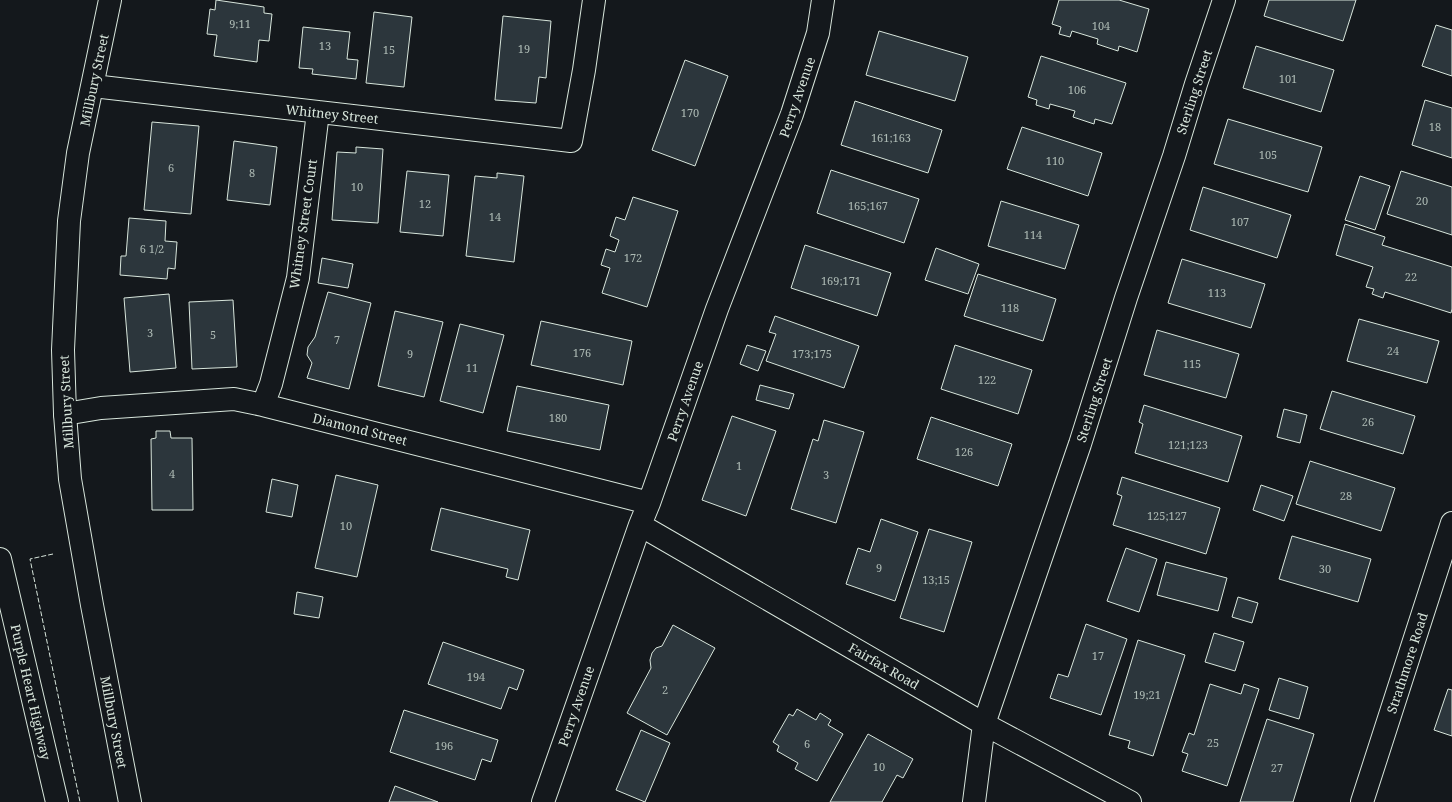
<svg xmlns="http://www.w3.org/2000/svg" width="1452" height="802" font-family="'Noto Serif',serif">
  <style>
    .building { fill: #2c363c; stroke: #d8e6dc }
    .lines { fill: none; stroke-linecap: round; stroke-linejoin: round }
    .minor-casing { stroke: #d8e6dc; stroke-width: 24 }
    .major-casing { stroke: #d8e6dc; stroke-width: 24 }
    .highway-casing { stroke: #d8e6dc; stroke-width: 24 }
    .minor { stroke: #14181c; stroke-width: 22 }
    .major { stroke: #14181c; stroke-width: 22 }
    .highway { stroke: #14181c; stroke-width: 22 }
    .fence { stroke: #d8e6dc; stroke-width: 1; stroke-dasharray: 5 2; stroke-linecap: butt }
    .labels { text-anchor: middle; stroke-width: 3; stroke-linejoin: round; paint-order: stroke }
    .number-label { font-size: 11px; fill: #adbab4 }
    .street-label { font-size: 13px; fill: #d8e6dc; stroke: #14181c }
  </style>
  <rect width="100%" height="100%" fill="#14181c"/>
  <!-- building -->
  <path class="building" d="M216 0 264 7V13L272 14 269 41 259 40 257 62 214 56 217 35 207 34 210 9 215 10Z
    M1059 0H1119L1149 9 1137 52 1119 46 1118 51 1097 44 1098 39 1072 31 1070 37 1059 34 1061 27 1052 24Z
    M1269 0H1356L1343 41 1264 16Z
    M374 12 412 17 404 87 366 83Z
    M503 16 551 21 546 78 539 77 536 103 495 100Z
    M1436 25 1452 30V76L1422 66Z
    M303 27 350 32 347 59 358 60 356 79 312 74 313 69 299 68Z
    M879 31 968 57 955 101 866 75Z
    M1256 46 1334 70 1321 112 1243 88Z
    M1041 56 1126 83 1112 124 1095 119 1094 124 1073 117 1075 111 1050 104 1049 109 1036 105 1037 100 1028 97Z
    M685 60 728 76 695 166 652 150Z
    M1425 100 1452 108V158L1412 145Z
    M855 101 942 130 928 173 841 145Z
    M1228 119 1322 147 1308 192 1214 164Z
    M152 122 199 126 191 214 144 210Z
    M1022 127 1102 153 1088 196 1007 169Z
    M234 141 277 147 270 205 227 200Z
    M356 147 383 149 378 223 332 220 337 152 356 153Z
    M831 170 919 199 904 243 817 213Z
    M407 171 449 175 443 236 400 232Z
    M1401 171 1452 187V235L1387 214Z
    M497 173 524 176 514 262 466 256 475 176 497 178Z
    M1360 176 1390 186 1375 230 1345 220Z
    M1203 187 1291 215 1277 258 1190 230Z
    M633 197 678 211 647 307 602 293 610 268 601 265 606 249 615 252 619 240 610 236 616 217 625 220Z
    M1001 201 1079 225 1065 269 988 246Z
    M129 218 166 221 165 241 177 242 175 269 168 268 167 279 120 275 121 256H126Z
    M1345 224 1385 237 1382 245 1452 267V309L1451 313 1385 292 1383 298 1372 294 1374 289 1366 287 1373 267 1336 255Z
    M805 245 891 273 877 316 791 288Z
    M936 248 979 264 968 294 925 280Z
    M322 258 353 264 348 288 318 283Z
    M1182 259 1265 284 1251 328 1168 303Z
    M978 274 1056 299 1043 341 964 316Z
    M328 292 371 303 349 389 307 378 312 363 307 355 308 347 315 337Z
    M169 294 176 368 130 372 124 298Z
    M233 300 237 367 192 369 189 302Z
    M395 311 443 322 424 397 378 386Z
    M775 316 859 346 844 388 766 361 776 334 769 332Z
    M1359 319 1439 341 1427 383 1347 361Z
    M541 321 632 341 623 385 531 365Z
    M460 324 504 335 483 413 440 401Z
    M1157 330 1239 354 1226 398 1144 375Z
    M747 345 766 351 758 371 740 364Z
    M955 345 1032 370 1018 414 941 389Z
    M760 385 794 394 789 409 756 400Z
    M517 386 609 405 600 450 507 431Z
    M1332 391 1415 416 1403 454 1320 429Z
    M1144 405 1242 436 1228 482 1135 453 1143 424 1139 422Z
    M1284 409 1307 415 1300 443 1277 437Z
    M732 416 776 431 746 516 702 500Z
    M931 417 1012 444 998 486 917 459Z
    M824 420 864 432 836 523 791 509 813 439 818 441Z
    M156 431H170L171 438H192L193 510H152L151 439 156 438Z
    M1310 461 1395 488 1381 531 1296 504Z
    M336 475 378 485 357 577 315 568Z
    M1122 477 1220 508 1206 554 1113 525 1122 496 1117 494Z
    M272 479 298 485 292 517 266 512Z
    M1261 485 1293 496 1284 521 1253 510Z
    M441 508 530 530 518 580 506 577 508 569 431 550Z
    M881 519 918 532 895 601 846 584 858 548 870 552Z
    M929 529 972 542 944 632 900 618Z
    M1292 536 1371 559 1358 602 1279 579Z
    M1126 548 1157 559 1139 612 1107 601Z
    M1166 562 1227 578 1218 611 1157 595Z
    M297 592 323 597 319 618 294 614Z
    M1238 597 1258 603 1252 623 1232 617Z
    M1086 624 1127 639 1101 715 1050 698 1058 674 1068 677Z
    M673 625 715 648 667 735 627 713 651 668 650 660 652 653 656 648 662 646Z
    M1214 633 1244 642 1235 671 1205 662Z
    M1138 640 1185 655 1153 756 1128 748 1130 741 1109 735Z
    M443 642 524 670 517 690 509 687 501 709 428 684Z
    M1279 678 1308 687 1299 719 1269 710Z
    M1210 684 1241 694 1244 684 1259 689 1227 786 1182 771 1188 754 1182 752 1189 733 1194 735Z
    M1448 689 1452 690V736L1434 730Z
    M797 709 816 720 820 713 831 720 828 725 843 734 817 781 795 769 798 763 777 751 779 746 773 742 789 714 793 716Z
    M404 710 498 740 491 762 482 759 475 780 390 752Z
    M1267 719 1314 734 1293 802H1240Z
    M641 730 670 743 645 802 616 790Z
    M868 734 913 759 903 778 897 775 882 802H830Z
    M395 786 438 802H389Z"/>
  <g class="lines">
    <!-- minor casing -->
    <g class="minor-casing">
      <path id="minor" d="M93 86 571 141 584 70 594 0
        M263 405 271 384 298 278 318 112
        M65 414 101 408 234 399 263 405 649 503
        M640 525 984 724 1130 802
        M543 802 640 525 649 503 717 309 792 114 818 33 823 0
        M974 802 984 724 1080 444 1126 298 1174 156 1196 84 1224 0
        M1362 802 1452 523"/>
    </g>
    <!-- major casing -->
    <g class="major-casing">
      <path id="major" d="M110 0 78 153 69 221 63 350 65 414 70 479 92 605 130 802"/>
    </g>
    <!-- highway casing -->
    <g class="highway-casing">
      <path id="highway" d="M0 559 57 802"/>
    </g>
    <!-- minor -->
    <use href="#minor" class="minor"/>
    <!-- major -->
    <use href="#major" class="major"/>
    <!-- highway -->
    <use href="#highway" class="highway"/>
    <!-- fence -->
    <path class="fence" d="M53 554 30 559 80 802"/>
  </g>
  <g class="labels">
    <!-- number labels -->
    <g class="number-label">
      <text x="240" y="28">9;11</text>
      <text x="1101" y="30">104</text>
      <text x="325" y="50">13</text>
      <text x="524" y="53">19</text>
      <text x="389" y="54">15</text>
      <text x="1288" y="83">101</text>
      <text x="1077" y="94">106</text>
      <text x="690" y="117">170</text>
      <text x="1435" y="131">18</text>
      <text x="891" y="142">161;163</text>
      <text x="1268" y="159">105</text>
      <text x="1055" y="165">110</text>
      <text x="171" y="172">6</text>
      <text x="252" y="177">8</text>
      <text x="357" y="191">10</text>
      <text x="1422" y="205">20</text>
      <text x="425" y="208">12</text>
      <text x="868" y="210">165;167</text>
      <text x="495" y="221">14</text>
      <text x="1240" y="226">107</text>
      <text x="1033" y="239">114</text>
      <text x="152" y="253">6 1/2</text>
      <text x="633" y="262">172</text>
      <text x="1411" y="281">22</text>
      <text x="841" y="285">169;171</text>
      <text x="1217" y="297">113</text>
      <text x="1010" y="312">118</text>
      <text x="150" y="337">3</text>
      <text x="213" y="339">5</text>
      <text x="337" y="344">7</text>
      <text x="1393" y="355">24</text>
      <text x="582" y="357">176</text>
      <text x="410" y="358">9</text>
      <text x="812" y="358">173;175</text>
      <text x="1192" y="368">115</text>
      <text x="472" y="372">11</text>
      <text x="987" y="384">122</text>
      <text x="558" y="422">180</text>
      <text x="1368" y="426">26</text>
      <text x="1188" y="449">121;123</text>
      <text x="964" y="456">126</text>
      <text x="739" y="470">1</text>
      <text x="172" y="478">4</text>
      <text x="826" y="479">3</text>
      <text x="1346" y="500">28</text>
      <text x="1167" y="520">125;127</text>
      <text x="346" y="530">10</text>
      <text x="879" y="572">9</text>
      <text x="1325" y="573">30</text>
      <text x="936" y="584">13;15</text>
      <text x="1098" y="660">17</text>
      <text x="476" y="681">194</text>
      <text x="665" y="694">2</text>
      <text x="1147" y="699">19;21</text>
      <text x="1213" y="747">25</text>
      <text x="807" y="748">6</text>
      <text x="444" y="750">196</text>
      <text x="879" y="771">10</text>
      <text x="1277" y="772">27</text>
    </g>
    <!-- street labels -->
    <g class="street-label">
      <text transform="translate(94 80) rotate(-78)" y="5">Millbury Street</text>
      <text transform="translate(1194 92) rotate(-72)" y="5">Sterling Street</text>
      <text transform="translate(797 97) rotate(-71)" y="5">Perry Avenue</text>
      <text transform="translate(332 114) rotate(6)" y="5">Whitney Street</text>
      <text transform="translate(303 224) rotate(-82)" y="5">Whitney Street Court</text>
      <text transform="translate(1094 400) rotate(-72)" y="5">Sterling Street</text>
      <text transform="translate(685 401) rotate(-71)" y="5">Perry Avenue</text>
      <text transform="translate(66 402) rotate(-93)" y="5">Millbury Street</text>
      <text transform="translate(360 429) rotate(14)" y="5">Diamond Street</text>
      <text transform="translate(1407 663) rotate(-72)" y="5">Strathmore Road</text>
      <text transform="translate(884 666) rotate(30)" y="5">Fairfax Road</text>
      <text transform="translate(31 692) rotate(77)" y="5">Purple Heart Highway</text>
      <text transform="translate(576 706) rotate(-71)" y="5">Perry Avenue</text>
      <text transform="translate(114 722) rotate(79)" y="5">Millbury Street</text>
    </g>
  </g>
</svg>
